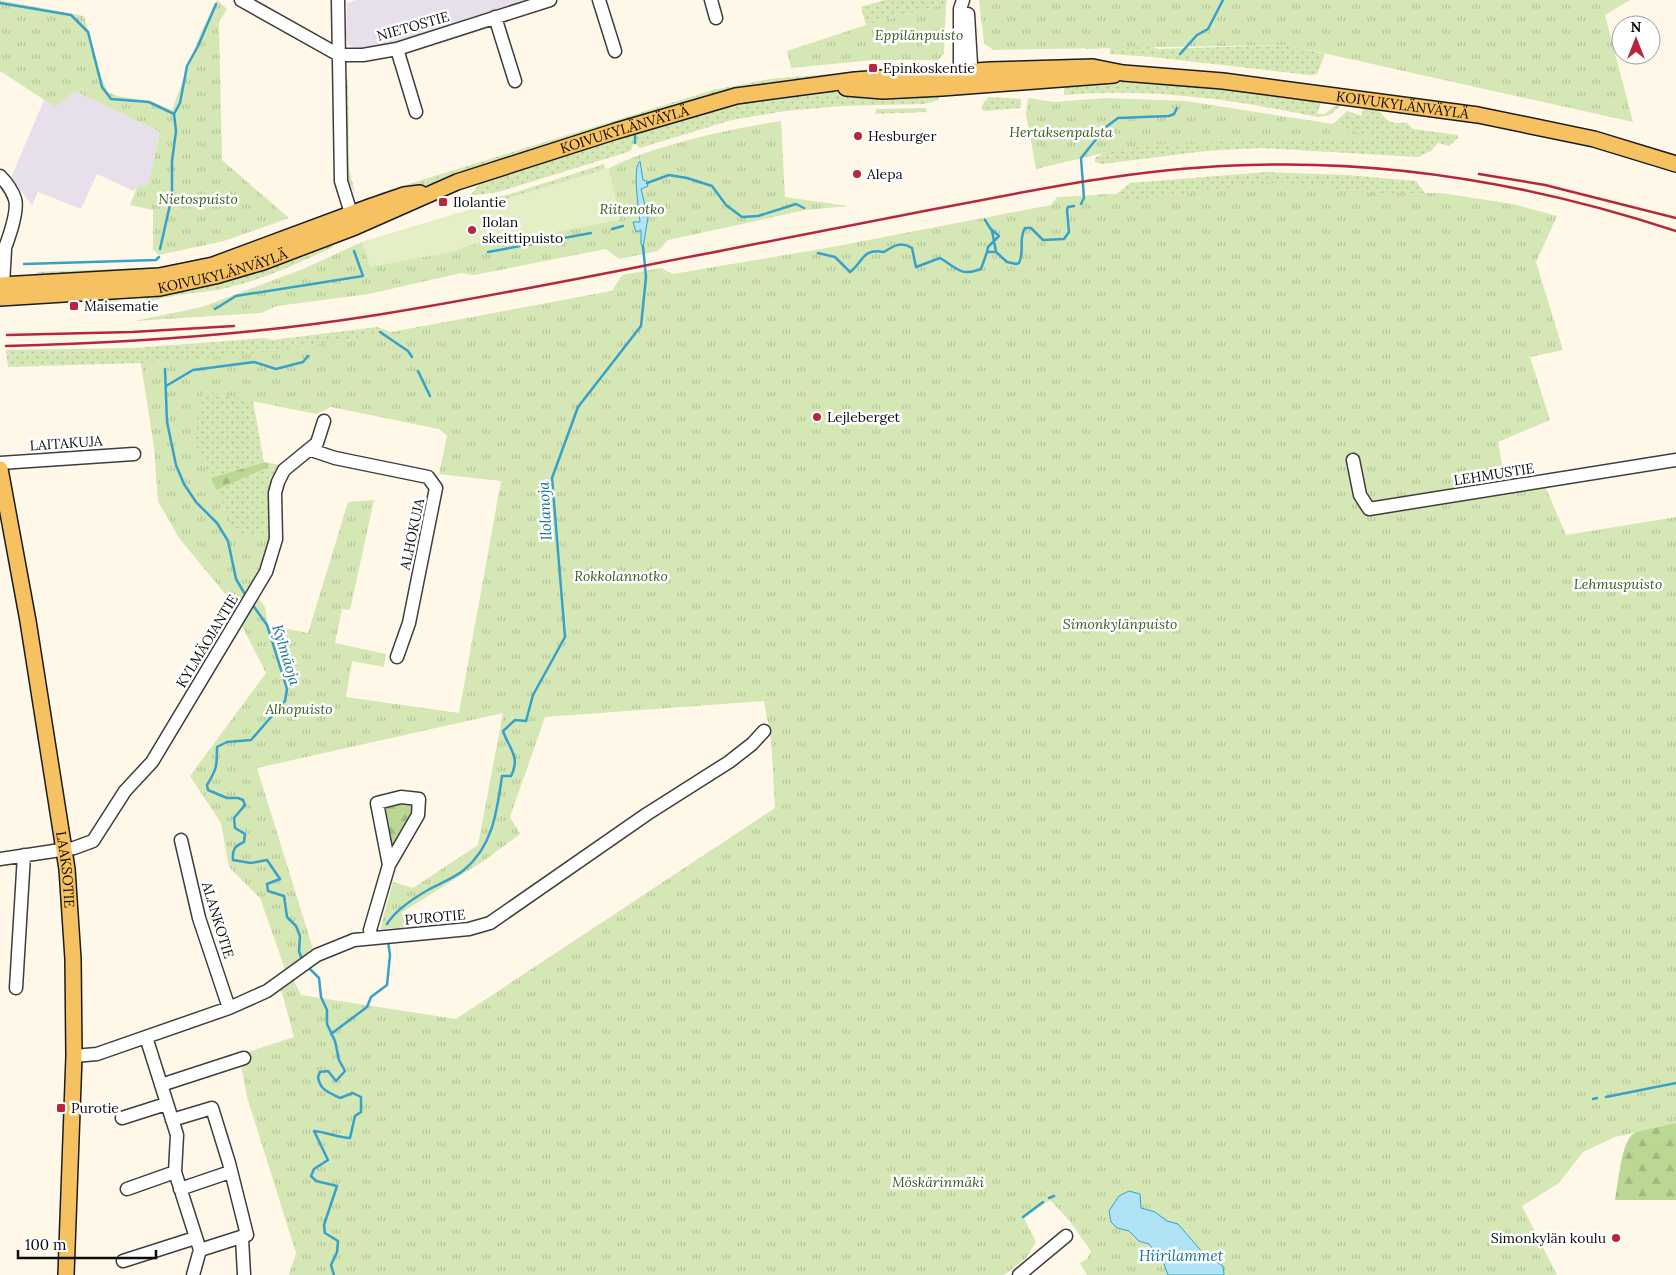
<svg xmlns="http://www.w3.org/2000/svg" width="1676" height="1275" font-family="Lora,serif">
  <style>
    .industrial { fill: #e7dfea }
    .grass { fill: url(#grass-dots) }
    .forest { fill: url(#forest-firs) }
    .park { fill: url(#park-tufts) }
    .pitch { fill: #e5efc6 }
    .water { fill: #afe3f5; stroke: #37a1ca }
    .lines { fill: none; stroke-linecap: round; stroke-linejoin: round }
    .stream { stroke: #37a1ca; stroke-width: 2.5 }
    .minor-casing { stroke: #3e3e3e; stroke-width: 15 }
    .major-casing { stroke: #1c1c1c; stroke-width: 18 }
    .minor { stroke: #fff; stroke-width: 12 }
    .major { stroke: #f6c161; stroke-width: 15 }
    .rail { stroke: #b8263e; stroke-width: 2.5 }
    .poi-dot { fill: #b8263e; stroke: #fff; stroke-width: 2 }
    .labels { text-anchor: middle; stroke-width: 5; stroke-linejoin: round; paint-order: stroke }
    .street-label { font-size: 14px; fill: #0b0b0b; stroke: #fff }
    .park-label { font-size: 14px; font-style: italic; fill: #33601d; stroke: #fff }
    .poi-label { font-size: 14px; fill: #0b0b0b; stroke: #fff; text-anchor: start }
    .water-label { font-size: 15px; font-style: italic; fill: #177099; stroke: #fff }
  </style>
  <defs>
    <pattern id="grass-dots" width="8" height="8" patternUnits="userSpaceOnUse" patternTransform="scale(1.25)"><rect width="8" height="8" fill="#d5e7b4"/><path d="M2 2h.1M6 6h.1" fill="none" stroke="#b6c599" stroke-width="1.8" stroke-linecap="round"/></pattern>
    <pattern id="forest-firs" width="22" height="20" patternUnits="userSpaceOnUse" patternTransform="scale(1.25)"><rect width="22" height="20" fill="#bad894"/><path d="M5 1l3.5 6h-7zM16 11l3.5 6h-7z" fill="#9fb87e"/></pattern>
    <pattern id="park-tufts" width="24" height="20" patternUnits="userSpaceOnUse" patternTransform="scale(1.25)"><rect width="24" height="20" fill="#d5e7b4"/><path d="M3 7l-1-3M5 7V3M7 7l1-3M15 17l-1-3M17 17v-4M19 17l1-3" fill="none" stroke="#b6c599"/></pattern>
  </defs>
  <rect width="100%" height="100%" fill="#fff8e9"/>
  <!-- industrial -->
  <path class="industrial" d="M358 0H528L383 46 362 49 349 46 346 36 347 3Z
    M75 91 160 132 148 185 137 187 134 191 97 174 81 209 38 192 32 205 11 178 44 100 55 107Z"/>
  <!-- grass -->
  <path class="grass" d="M885 0H947L946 4 866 25 861 7Z
    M1061 8 1158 49 1287 45 1325 54 1317 74 1309 75 1153 57 1110 54V48L1086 49Z
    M862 71C823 80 783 82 743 89L378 200 373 198 377 194 713 90 770 79Z
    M344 79H348L349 168 355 193 347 179Z
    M1104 81 1192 85 1322 101 1317 114H1325L1337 104 1341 105 1330 115 1318 117C1229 99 1155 88 1064 95V87Z
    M800 92H938L939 100 924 104 842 106 785 111 732 120 640 148 634 142 631 151 498 192 470 196 483 179 711 108Z
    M989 97 1021 99V108L984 111 981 109 984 102Z
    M1363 107 1378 109C1387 121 1390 125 1406 122L1413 129 1458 135V138L1449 146 1438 143 1431 151 1418 157 1261 148 1206 151 1102 164 1095 162V158L1118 145 1333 124 1347 111 1362 116Z
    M926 108 927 112 875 114 876 109Z
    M604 164 607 173 477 212 471 207 470 201 507 195Z
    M1266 172 1347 175 1416 181 1425 193 1177 289 1098 194H1116L1130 183Z
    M333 240V247C297 264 260 281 222 289 196 294 167 294 143 304L142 300 151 296Z
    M253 242C187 280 106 274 33 278L37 272 162 267 209 258Z
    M612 291 416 359 317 414 253 401 264 462 211 478 266 468 269 463 280 465 268 493 271 538 249 586 144 381 141 363 8 367 6 350 134 348 265 338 272 340 377 327 391 332Z
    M106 297 122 302V307L83 308V302Z"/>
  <!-- forest -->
  <path class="forest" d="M264 462 269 463 266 468 216 490 211 478Z
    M409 801 414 805C415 821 402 841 390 850L381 812 386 805Z
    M1676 1123V1200H1615C1618 1185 1621 1146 1631 1136 1640 1126 1664 1126 1676 1123Z"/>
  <!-- park -->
  <path class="park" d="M0 0 84 16 101 76 108 92 117 96 150 101 172 110 201 32 217 0 227 9 219 22 222 160 289 218 224 241 159 255 153 250V210L130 205 137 187 148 185 160 132 75 91 55 107 0 71Z
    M979 0H1630L1605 15 1633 122 1287 45 993 50 984 43Z
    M946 4 944 54 938 60H873L791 68 787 51 866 25Z
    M1028 98 1055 102 1105 98 1186 101 1333 124 1375 139 1162 144 1116 150 1036 169 1026 114Z
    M781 121 785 197 848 206 806 210 668 240 658 251 619 259 606 249 474 275 461 273 369 294 277 306 261 313 135 321 202 307 303 269 362 242 609 168C656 145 728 129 781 121Z
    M1284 182 1376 193H1441L1513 204 1557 216 1536 262 1563 350 1530 357 1550 420 1498 442 1506 485 1545 486 1566 535 1676 517V1123L1615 1137 1583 1152 1559 1183 1522 1206 1557 1275H1087L1080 1263 1087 1259 1091 1251 1069 1220 1050 1200 1024 1218 1036 1242 1026 1258 1004 1275H289L296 1253 247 1097 239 1055 294 1037 282 993 277 988 292 977 301 995 456 1019 775 808 771 739 764 701 545 717 510 817 520 834 485 860 401 913 409 927 380 929 393 882 413 888 478 845 503 713 257 768 313 949 285 969 260 898 229 867 221 823 190 776 266 673 241 624 257 596 265 607 268 625 308 633 348 502 374 500 350 610 342 609 335 643 386 654 384 667 352 661 346 697 459 713 501 481 439 474 447 436 439 429 331 407 317 414 204 391 194 441 236 533 271 538 266 558 236 607 179 538 158 501 154 448 141 363C300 355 455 320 612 291L622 275 661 268 673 274 832 247 1051 205 1057 197 1117 194 1125 201C1178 195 1231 186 1284 182Z"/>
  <!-- pitch -->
  <path class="pitch" d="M609 168 620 220 488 245 478 243 451 252 370 267 362 242Z"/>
  <!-- water -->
  <path class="water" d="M640 161 643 180 647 181 648 186 641 189 648 217 643 248 641 244V230L636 232 633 222H640C639 210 632 167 640 161Z
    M1129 1191 1140 1194 1141 1208 1155 1212 1167 1221 1178 1224 1203 1253 1223 1266 1224 1275H1168L1164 1264 1149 1244 1139 1241 1129 1231 1117 1228 1111 1222 1109 1211 1119 1196Z"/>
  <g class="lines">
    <!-- stream -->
    <path class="stream" d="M0 3 71 15 88 32 102 87 111 99 149 102 174 114 176 131 172 161V196L160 249
      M1180 54 1197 35 1208 29 1223 0
      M174 114 180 103 187 66 198 46 216 4
      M635 136V143
      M647 183 669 175 687 178 712 186 726 205 742 217 758 216 796 204 804 208
      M1081 204 1084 198 1081 158 1106 127 1118 118 1169 116 1174 114 1177 108
      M985 220 992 231 994 241 988 247 987 252
      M990 228 999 236 994 241 996 252
      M612 229 623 226
      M488 252 591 233
      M818 253 835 257 850 272C864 261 862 248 884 252 893 246 901 241 912 248L916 267 940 258C957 268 960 277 981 269L987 252H996L1007 262 1016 264 1019 263C1025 251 1018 239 1025 228H1031L1043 240 1064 239 1069 232 1067 210 1068 207 1074 206
      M24 264 156 260 159 257
      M215 309 236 296 363 276 354 251
      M380 332 408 351 412 357
      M165 369 167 422 176 465 184 484 196 502 217 523 228 541 236 579 246 596
      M418 371 430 396
      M166 386 193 370 254 362 276 369 303 362 308 356
      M252 604 267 625 287 689 285 701 251 740 227 742 217 747C217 765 217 769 207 785L208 790 227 798H238L243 800 245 805 234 818 235 828 245 834 244 842C235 846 232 849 233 860L251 863 267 860 280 879 267 884 268 891 284 896 287 917 296 926 300 936 299 951 301 957
      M387 924C395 911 414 898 428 890 439 884 454 878 464 870 493 846 497 811 502 776H511C521 756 509 749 503 731L515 720 526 721 533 695 565 637 552 478 578 407 641 326 646 277 643 246
      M308 967 319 978 321 997 327 1010V1024L335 1041 339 1060 345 1071 336 1081 328 1071 320 1072 318 1077C320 1090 328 1092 340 1098L353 1093 361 1097V1112L355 1116 350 1138C338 1138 327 1132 314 1131L328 1160 314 1169 311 1176 316 1181 337 1186 324 1225 325 1233 338 1241 337 1252 331 1265 334 1275
      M331 1034 367 1007 371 997 387 985 390 955 388 942
      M1606 1097 1676 1083
      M1593 1099 1597 1098
      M1049 1198 1054 1196
      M1023 1217 1043 1202"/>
    <!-- minor casing -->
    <g class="minor-casing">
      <path id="minor" d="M241 0 339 55H363L397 49 550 0
        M338 0 341 181 354 223
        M599 0 615 51
        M711 0 716 18
        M968 14 972 81
        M495 17 515 81
        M397 49 416 112
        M960 82V9L963 0
        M0 176C7 183 12 190 15 199 19 212 6 247 0 259
        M3 284 5 250
        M311 450 335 458 428 477 436 488 409 623 397 657
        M1353 460 1360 495 1369 509 1676 460
        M0 463 134 454
        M181 840 199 918 229 1008
        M0 859 74 848 93 841 125 791 152 762 266 572 276 539 275 493 278 482 284 470 317 443 324 421
        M371 937 370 930 389 865 418 815 419 799 401 797 377 803 389 865
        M16 988 24 855
        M146 1037 177 1135 175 1172 200 1250 193 1275
        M74 1056 97 1054 229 1008 267 991 317 955 354 940 469 929 490 923 647 814 729 762 752 744 764 731
        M161 1085 244 1058
        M122 1118 166 1104
        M172 1120 212 1108 229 1163 247 1235 200 1250
        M127 1189 175 1172
        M180 1189 230 1172
        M242 1238 244 1275
        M123 1261 195 1238
        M1019 1275 1066 1236"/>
    </g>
    <!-- major casing -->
    <g class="major-casing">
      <g id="major">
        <path d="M846 88 883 91 942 88 1114 75"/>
        <path d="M0 285 159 276 213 265 372 206 404 195 420 193"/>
        <path id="s1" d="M0 298 160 288 215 276 263 262 355 227 457 182 616 131 736 96 855 80 990 70 1093 67 1123 73 1223 81 1478 115 1594 139 1676 164"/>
        <path id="s2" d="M0 469 28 621 67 869 73 959 74 1056 66 1275"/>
      </g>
    </g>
    <!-- minor -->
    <use href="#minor" class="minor"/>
    <!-- major -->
    <use href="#major" class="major"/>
    <!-- rail -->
    <path class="rail" d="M1479 174 1545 185 1676 218
      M7 335 132 332 234 326
      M6 346C128 343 250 335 370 316 491 297 610 272 730 249 810 233 891 217 972 202 1064 184 1156 167 1250 165 1395 160 1539 186 1676 231"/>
  </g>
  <!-- markers -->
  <g class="poi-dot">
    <rect x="868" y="63" width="10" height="10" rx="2.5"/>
    <circle cx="858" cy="136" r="5"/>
    <circle cx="857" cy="174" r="5"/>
    <rect x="438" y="197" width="10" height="10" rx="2.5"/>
    <circle cx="472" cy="230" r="5"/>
    <rect x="69" y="301" width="10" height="10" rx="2.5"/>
    <circle cx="817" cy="417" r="5"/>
    <rect x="56" y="1103" width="10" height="10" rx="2.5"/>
    <circle cx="1616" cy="1238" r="5"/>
  </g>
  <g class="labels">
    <!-- street labels -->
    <g class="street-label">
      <text transform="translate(413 26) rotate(-16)" y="5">NIETOSTIE</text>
      <text dy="5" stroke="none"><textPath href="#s1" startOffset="1439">KOIVUKYLÄNVÄYLÄ</textPath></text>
      <text dy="5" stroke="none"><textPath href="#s1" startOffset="652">KOIVUKYLÄNVÄYLÄ</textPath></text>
      <text dy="5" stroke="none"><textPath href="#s1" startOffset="225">KOIVUKYLÄNVÄYLÄ</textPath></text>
      <text transform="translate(66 443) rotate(-4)" y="5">LAITAKUJA</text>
      <text transform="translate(1494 474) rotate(-9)" y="5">LEHMUSTIE</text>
      <text transform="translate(412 534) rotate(-78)" y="5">ALHOKUJA</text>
      <text transform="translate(207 641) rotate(-59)" y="5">KYLMÄOJANTIE</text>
      <text dy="5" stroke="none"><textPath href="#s2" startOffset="406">LAAKSOTIE</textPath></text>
      <text transform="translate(435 917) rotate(-5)" y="5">PUROTIE</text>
      <text transform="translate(218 920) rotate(73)" y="5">ALANKOTIE</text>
    </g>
    <!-- park labels -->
    <g class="park-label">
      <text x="919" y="40">Eppilänpuisto</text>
      <text x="1061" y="137">Hertaksenpalsta</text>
      <text x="198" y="204">Nietospuisto</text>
      <text x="632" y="214">Riitenotko</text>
      <text x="621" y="581">Rokkolannotko</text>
      <text x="1618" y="589">Lehmuspuisto</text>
      <text x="1120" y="629">Simonkylänpuisto</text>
      <text x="299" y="714">Alhopuisto</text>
      <text x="938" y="1187">Möskärinmäki</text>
    </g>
    <!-- poi labels -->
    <g class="poi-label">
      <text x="883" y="73">Epinkoskentie</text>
      <text x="868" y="141">Hesburger</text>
      <text x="867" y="179">Alepa</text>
      <text x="453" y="207">Ilolantie</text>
      <text x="482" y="227">Ilolan<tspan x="482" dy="16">skeittipuisto</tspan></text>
      <text x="84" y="311">Maisematie</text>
      <text x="827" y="422">Lejleberget</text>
      <text x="71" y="1113">Purotie</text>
      <text x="1606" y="1243" text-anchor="end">Simonkylän koulu</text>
    </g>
    <!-- water labels -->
    <g class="water-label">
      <text transform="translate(545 511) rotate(-93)" y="5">Ilolanoja</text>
      <text transform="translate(286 655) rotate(73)" y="5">Kylmäoja</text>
      <text x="1181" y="1261">Hiirilammet</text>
    </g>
  </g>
  <!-- north arrow -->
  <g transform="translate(1636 40)"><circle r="24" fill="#ffffff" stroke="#9d9d9d"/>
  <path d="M0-4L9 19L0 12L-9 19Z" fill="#b8263e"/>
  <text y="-8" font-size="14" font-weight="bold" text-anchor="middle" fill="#0b0b0b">N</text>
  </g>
  <!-- scale -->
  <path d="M18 1250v8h138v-8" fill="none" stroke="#0b0b0b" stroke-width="2.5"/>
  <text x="25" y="1250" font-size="15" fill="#0b0b0b" stroke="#ffffff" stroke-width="4" paint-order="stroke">100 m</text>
</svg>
